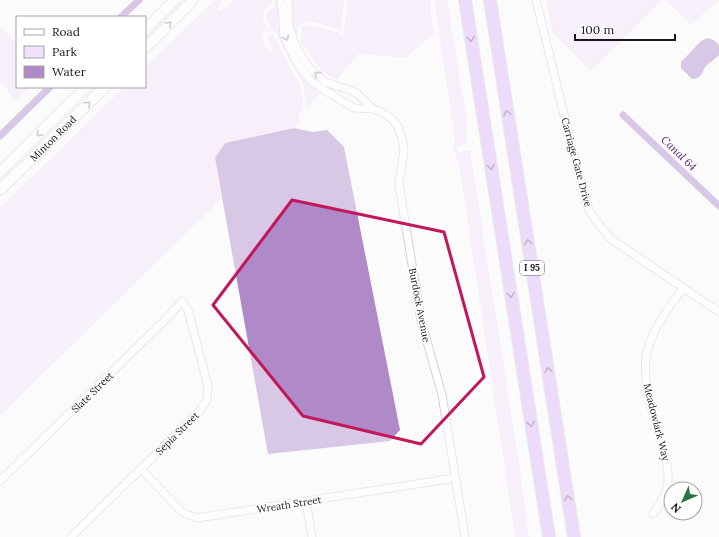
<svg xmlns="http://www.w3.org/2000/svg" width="719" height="537" font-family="Lora,serif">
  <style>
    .green { fill: #f1e2fb }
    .water { fill: #b089c9 }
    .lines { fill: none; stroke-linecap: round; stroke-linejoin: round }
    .canal { stroke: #b089c9; stroke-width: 7 }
    .street-casing { stroke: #d9cae4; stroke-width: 9 }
    .secondary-casing { stroke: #d9cae4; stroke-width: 12 }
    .highway-casing { stroke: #d6d5d7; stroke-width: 14 }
    .street { stroke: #fff; stroke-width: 7 }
    .secondary { stroke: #fff; stroke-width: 10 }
    .highway { stroke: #dcb6f6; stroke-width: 12 }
    .oneway { stroke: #98969a }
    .oneway2 { stroke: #7c668a }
    .marked { fill: none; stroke: #c2185b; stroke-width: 3; stroke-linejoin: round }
    .labels { text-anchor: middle; stroke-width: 3.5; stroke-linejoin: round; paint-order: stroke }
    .shield { fill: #fff; stroke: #5f5b62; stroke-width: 1 }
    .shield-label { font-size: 9px; font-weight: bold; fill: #1b151f }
    .street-label { font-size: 10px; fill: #1b151f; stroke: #fff }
    .water-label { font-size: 11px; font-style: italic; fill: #4e1c68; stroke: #fff }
  </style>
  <rect width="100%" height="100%" fill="#fbfbfb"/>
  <!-- green -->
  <path class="green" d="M215 0H220L221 1 217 12 223 9 234 0H272L273 4 268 5 264 11 263 21 268 27C260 35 263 42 267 51H273L267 37 272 33 300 85 303 101 302 111 298 114 301 120 294 128 278 132 215 158 221 199 0 416V208L124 87H145V67Z
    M275 0H344L341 31 338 29 308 21 298 26V45L318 72 332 81 305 110 306 100 303 83 286 54 275 32 272 30 266 33 271 27 266 20C268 8 268 11 276 5Z
    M348 0H431V11L434 34 405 58 359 54 336 80 321 70 301 43V27L307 24 337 32 343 37Z
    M434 0H447L467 122V143L457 147 458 153 470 150 518 457 529 537H515L459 163C455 157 452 146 455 139Z
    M546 0H662L591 71 553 33Z
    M665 0H719L691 25Z
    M0 27 17 43V87H30L16 101 0 81Z"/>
  <!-- water -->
  <path class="water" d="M707 38 714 40 719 45V55C715 59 709 63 706 66 701 73 703 78 692 79L681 68V62L701 41Z
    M294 128 313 132 327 130 344 147 400 430 390 441 268 454 215 158 225 143Z"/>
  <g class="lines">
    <!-- canal -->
    <path class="canal" d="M121 17 139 0
      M623 115 719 206
      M0 136 50 87"/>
    <!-- street casing -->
    <g class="street-casing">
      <path id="street" d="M280 0 282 9 284 36 297 63 311 81 326 91 354 108 373 109 381 112 392 119 398 127 402 138 404 150 399 184 421 320 442 395 465 537
        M288 0 289 27 298 51 309 67 325 82 353 91 360 96 373 109
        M536 0 586 204 596 221 611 239 719 312
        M141 469 183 513 197 518 455 478
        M0 481 167 318 182 301 188 310 208 386 207 400 199 412 71 537
        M306 502 312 537
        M653 514C660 504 667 494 668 481 669 471 666 460 663 451 656 419 640 384 647 352 653 327 669 308 683 288"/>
    </g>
    <!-- secondary casing -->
    <g class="secondary-casing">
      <g id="secondary">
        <path d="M145 30 175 0"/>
        <path d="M145 48 193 0"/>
        <path d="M0 172 86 87"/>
        <path id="s1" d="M0 190 105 87"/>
      </g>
    </g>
    <!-- highway casing -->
    <g class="highway-casing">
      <path id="highway" d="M465 0 549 537
        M490 0 574 537"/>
    </g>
    <!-- street -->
    <use href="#street" class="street"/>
    <!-- secondary -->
    <use href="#secondary" class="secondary"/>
    <!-- highway -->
    <use href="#highway" class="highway"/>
  </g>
  <!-- one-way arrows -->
  <defs><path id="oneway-chevron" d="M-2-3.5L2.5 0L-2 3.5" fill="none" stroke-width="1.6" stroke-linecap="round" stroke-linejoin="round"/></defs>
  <g class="oneway">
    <use href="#oneway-chevron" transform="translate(169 24) rotate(-45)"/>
    <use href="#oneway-chevron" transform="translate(286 38) rotate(71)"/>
    <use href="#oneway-chevron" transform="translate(317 74) rotate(-139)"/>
    <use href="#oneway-chevron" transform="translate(88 104) rotate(-44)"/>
    <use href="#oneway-chevron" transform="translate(39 134) rotate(136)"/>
  </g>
  <g class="oneway2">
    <use href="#oneway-chevron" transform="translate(471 39) rotate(81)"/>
    <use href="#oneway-chevron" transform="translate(507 113) rotate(-99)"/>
    <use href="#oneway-chevron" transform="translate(491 167) rotate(81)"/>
    <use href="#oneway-chevron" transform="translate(528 242) rotate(-99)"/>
    <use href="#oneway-chevron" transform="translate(511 295) rotate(81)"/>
    <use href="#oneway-chevron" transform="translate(548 370) rotate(-99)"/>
    <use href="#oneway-chevron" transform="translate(531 424) rotate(81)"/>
    <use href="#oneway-chevron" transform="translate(568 498) rotate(-99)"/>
  </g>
  <!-- marked area -->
  <path d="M0 0H719V537H0ZM292 200 444 232 484 377 421 444 303 416 213 305Z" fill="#fbfbfb" fill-opacity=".55" fill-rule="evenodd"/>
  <path class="marked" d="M292 200 444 232 484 377 421 444 303 416 213 305Z"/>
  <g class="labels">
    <!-- shield labels -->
    <rect class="shield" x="520" y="261" width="24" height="14" rx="3"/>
    <g class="shield-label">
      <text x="532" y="271">I 95</text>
    </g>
    <!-- street labels -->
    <g class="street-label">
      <text dy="4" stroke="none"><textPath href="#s1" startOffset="74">Minton Road</textPath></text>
      <text transform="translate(577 162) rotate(75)" y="4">Carriage Gate Drive</text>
      <text transform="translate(420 305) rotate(79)" y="4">Burdock Avenue</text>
      <text transform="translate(92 392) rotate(-44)" y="4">Slate Street</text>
      <text transform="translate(657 422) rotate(76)" y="4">Meadowlark Way</text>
      <text transform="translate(177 433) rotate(-45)" y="4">Sepia Street</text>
      <text transform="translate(289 504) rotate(-9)" y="4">Wreath Street</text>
    </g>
    <!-- water labels -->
    <g class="water-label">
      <text transform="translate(679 153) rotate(44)" y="4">Canal 64</text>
    </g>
  </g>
  <!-- legend -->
  <rect x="16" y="16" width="130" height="72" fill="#ffffff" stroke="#a4a1a5"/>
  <rect x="24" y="29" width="20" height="6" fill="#ffffff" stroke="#a4a1a5"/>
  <text x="52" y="36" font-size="12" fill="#1b151f">Road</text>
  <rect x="24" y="46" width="20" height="12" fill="#f1e2fb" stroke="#a4a1a5"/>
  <text x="52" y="56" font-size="12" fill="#1b151f">Park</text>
  <rect x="24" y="66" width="20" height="12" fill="#b089c9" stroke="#a4a1a5"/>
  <text x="52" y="76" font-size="12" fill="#1b151f">Water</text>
  <!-- north arrow -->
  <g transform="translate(683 501) rotate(225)"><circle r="19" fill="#ffffff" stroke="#a4a1a5"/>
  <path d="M0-3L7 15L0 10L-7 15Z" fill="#2c7542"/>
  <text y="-6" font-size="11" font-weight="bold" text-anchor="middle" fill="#1b151f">N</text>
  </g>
  <!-- scale -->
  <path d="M575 34v6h100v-6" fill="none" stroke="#1b151f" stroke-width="2"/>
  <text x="581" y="34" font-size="12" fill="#1b151f" stroke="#ffffff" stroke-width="3" paint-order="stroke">100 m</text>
</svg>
